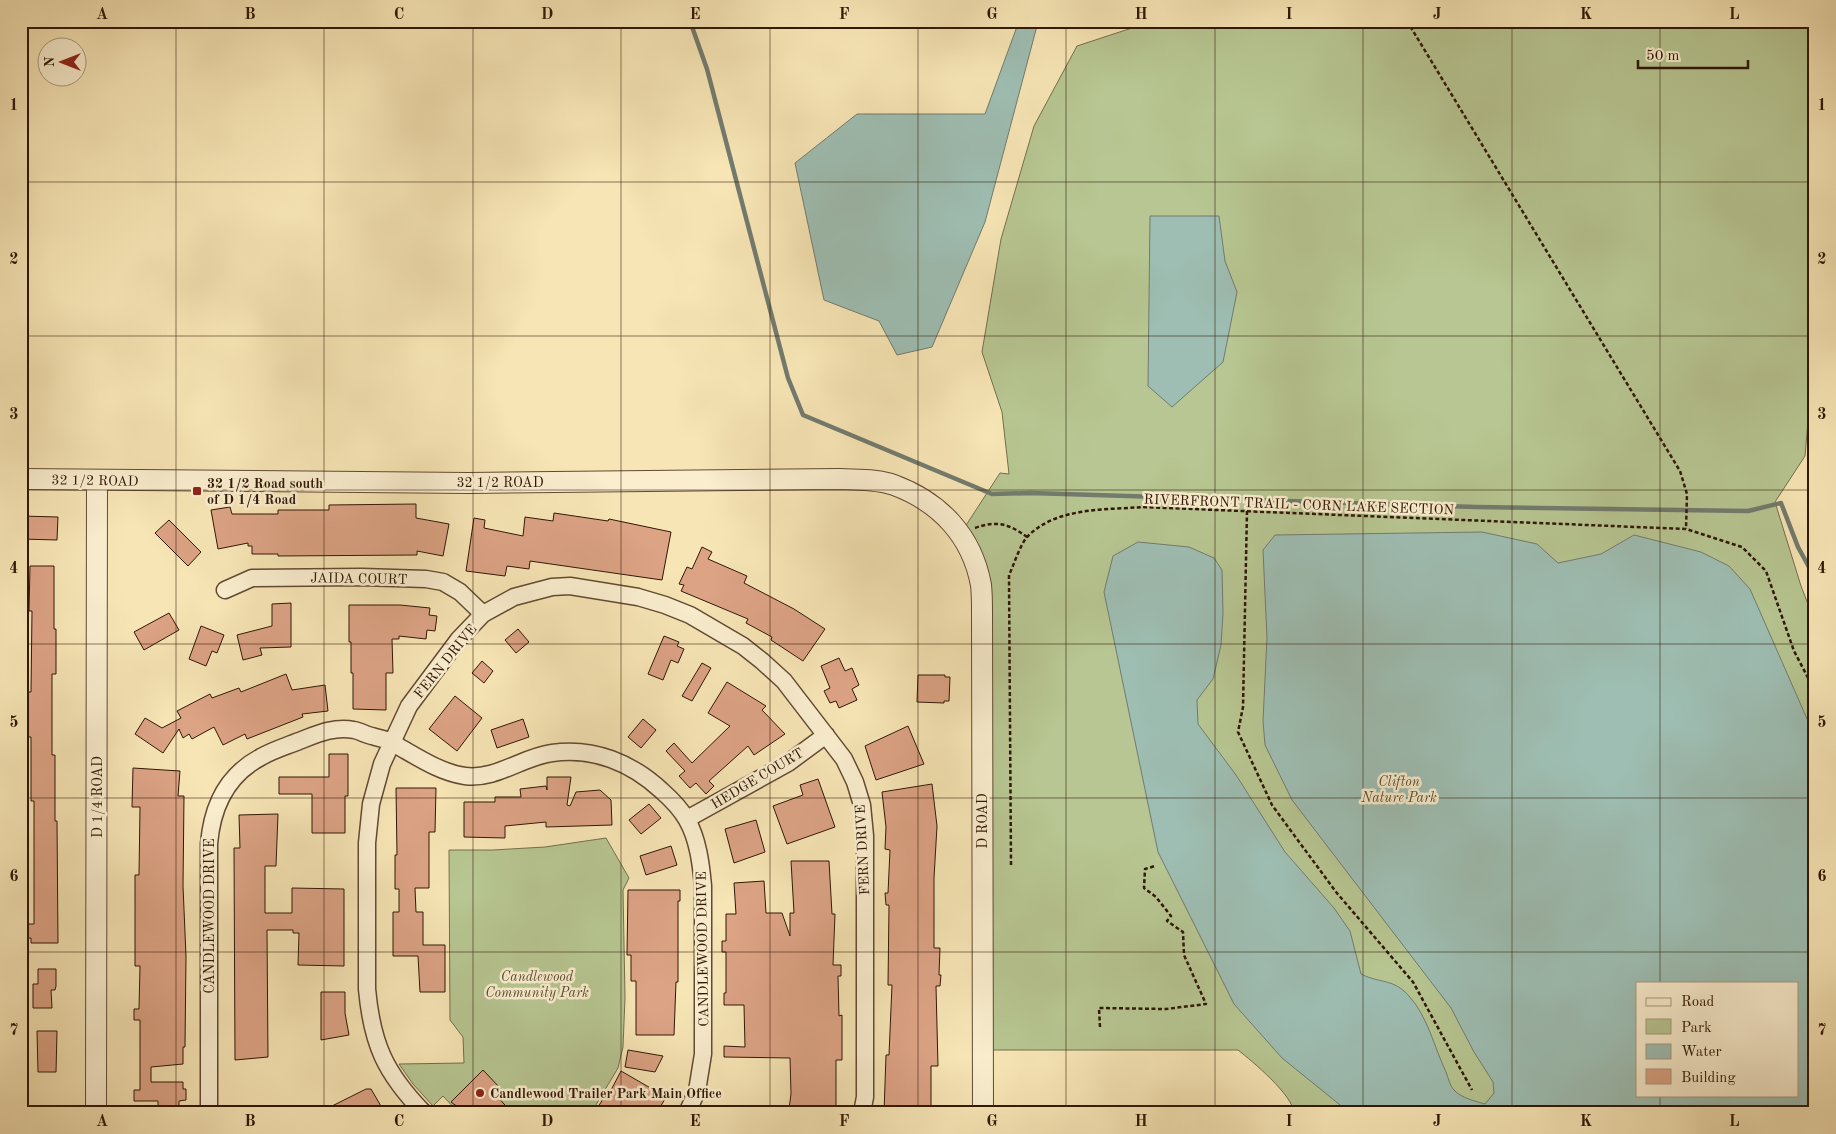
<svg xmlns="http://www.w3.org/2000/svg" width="1836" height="1134" font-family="'Old Standard TT',serif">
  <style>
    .green { fill: #b7c692; stroke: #746e4c; fill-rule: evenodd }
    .water { fill: #9ebeb3; stroke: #727b6e; fill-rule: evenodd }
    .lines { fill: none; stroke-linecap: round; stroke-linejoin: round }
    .stream { stroke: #727b6e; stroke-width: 4.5 }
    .building { fill: #dca385; stroke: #301706 }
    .minor-casing { stroke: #624a32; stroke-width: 19 }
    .tertiary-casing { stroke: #624a32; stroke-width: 22 }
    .path { stroke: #301706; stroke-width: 2.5; stroke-dasharray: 4 2.5; stroke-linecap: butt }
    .minor { stroke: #faeecf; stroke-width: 16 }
    .tertiary { stroke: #faeecf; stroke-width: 20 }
    .grid { fill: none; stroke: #301706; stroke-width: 1; stroke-opacity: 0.55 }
    .poi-dot { fill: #8f2418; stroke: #faeecf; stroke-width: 2 }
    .labels { text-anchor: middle; stroke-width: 5; stroke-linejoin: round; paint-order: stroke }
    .street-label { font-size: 14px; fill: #301706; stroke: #faeecf }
    .poi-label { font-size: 14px; font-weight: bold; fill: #301706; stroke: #faeecf; text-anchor: start }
    .park-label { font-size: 14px; font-style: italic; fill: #584c30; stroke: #faeecf }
    .neatline { fill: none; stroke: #301706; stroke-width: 2 }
    .grid-label { font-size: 16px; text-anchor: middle; font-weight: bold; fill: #301706 }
  </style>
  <rect width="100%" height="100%" fill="#f7e5b5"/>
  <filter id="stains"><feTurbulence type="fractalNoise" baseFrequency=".004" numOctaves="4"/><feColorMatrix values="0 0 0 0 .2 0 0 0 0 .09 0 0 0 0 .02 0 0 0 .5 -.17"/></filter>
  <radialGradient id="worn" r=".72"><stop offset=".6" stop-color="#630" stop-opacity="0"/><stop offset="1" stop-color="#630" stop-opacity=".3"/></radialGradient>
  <!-- green -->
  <path class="green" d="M1142 21H1815V339L1805 456 1775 502 1801 586 1815 622V1113H1294C1293 1095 1252 1061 1238 1050H992L982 612 961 533 1000 473 1009 474 1002 412 982 352 1001 239 1034 126 1077 46 1138 26ZM1637 983H1797V1095H1637Z
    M606 838 629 878 623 890 625 998 623 1047 618 1068 591 1113H459L443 1096 433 1106 413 1084 399 1064 464 1063 463 1037 450 1020 449 850H493L545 847Z"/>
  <!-- water -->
  <path class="water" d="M1019 21 1038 22 985 222 932 347 897 355 879 321 824 300 795 163 857 114H985Z
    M1150 216H1219L1225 261 1237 292 1223 362 1172 407 1148 386Z
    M1482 532 1537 544 1558 563 1601 554 1634 535 1701 552 1729 566 1750 589 1815 737V1113H1350L1282 1058 1234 1004 1158 852 1104 592 1113 556 1138 542 1189 547 1214 558 1222 570 1223 613 1221 645 1213 679 1197 700 1198 724 1236 775 1285 852 1334 908 1350 931 1361 974C1381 984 1393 978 1409 996 1428 1017 1434 1047 1446 1072 1448 1077 1450 1086 1454 1090 1461 1098 1475 1101 1485 1104L1494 1093 1493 1082 1474 1052 1451 1008 1292 800 1265 745 1263 721 1267 638 1263 550 1275 535ZM1637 983H1797V1095H1637Z"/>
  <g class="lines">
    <!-- stream -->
    <path class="stream" d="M690 21 707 69 788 378 803 415 992 494 1031 493 1476 507 1748 511 1781 503 1798 547 1815 578"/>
  </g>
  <!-- building -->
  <path class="building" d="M416 504V518L449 524 443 556 417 551V555L278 556V554H252V546H248V543L218 549 211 510 230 507 232 514H278V510H329V505Z
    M554 513 608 521 609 519 671 532 662 580 530 561 529 569 507 566 505 576 466 571 474 518 485 520 484 528 523 536 525 517 553 521Z
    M21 516 58 517 57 540 21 539Z
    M169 520 201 552 188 566 155 533Z
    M702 547 712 552 708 559 747 576 744 583 794 609 825 629 803 661 771 640 772 637 746 623 748 619 681 591 684 585 679 584 687 567 692 569Z
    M30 566H54V629H56V674H52V755H55V821H57L58 943H31V938H26V924H34V801H31V737H28V692H31L32 611H29Z
    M291 603V647L260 648 262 655 243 660 237 635 272 626V604Z
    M349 605H400L430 608 429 615 437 616 435 631 427 630 426 639 399 636V639H392L393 673H386V710L353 709V673H351V642H349Z
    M169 613 179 630 144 650 134 632Z
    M201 626 224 635 217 653 212 651 206 666 189 659Z
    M518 629 529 642 516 653 505 640Z
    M664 636 679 642 677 646 684 649 678 663 671 660 663 680 648 674Z
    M839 658 845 671 852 668 859 685 852 689 857 700 839 708 836 701 830 703 824 691 830 688 821 666Z
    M482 661 493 671 484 683 472 673Z
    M702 663 711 668 692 701 682 696Z
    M286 674 292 690 325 685 328 711 302 714 303 717 247 739 245 734 223 745 214 727 192 739 189 734 183 738 179 729 163 753 135 734 145 718 162 728 181 718 177 711 210 694 212 698 239 688 241 692Z
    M918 675H945V677H950L949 701H944V703L917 702Z
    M727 682 766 706 762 710 785 734 754 755 748 746 709 781 714 786 706 794 696 783 690 788 679 776 685 771 666 751 674 743 692 763 730 726 708 713Z
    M455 696 482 718 457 751 429 729Z
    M523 719 529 737 497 748 491 730Z
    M643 719 656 730 641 748 628 737Z
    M908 726 924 764 876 780 865 746Z
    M329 754H348V796H345V833H312V794H279V777H329Z
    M133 768 180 771 178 796H184L183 886 186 956 185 1047H183V1064L151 1067V1082H183V1089H186V1100L179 1101V1110H158V1101H134V1090H140V1020H134V1009H139L140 966H135V875H139L140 807H132Z
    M547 777H571L567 805 570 806 576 792 600 790 611 800 612 825 546 827V822L505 826V838L464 837V802H495V797H521L520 789 546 786 547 790Z
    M818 779 835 827 787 844 773 806 803 795 800 785Z
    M932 784 937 826 934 878V948H940L939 975H941L940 986H936L938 1066H931V1113H884L886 1055H889L892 985H888L889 905H886L885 893H888L890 850 885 849 886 827 882 792Z
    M396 788H436L435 832H429V888H415L416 912H423V945H445V992H420L418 956H393V912H399V889H395V855H397Z
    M649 804 661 818 641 834 629 820Z
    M278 814 276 866H265V913H292V888L344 889V966L298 965 299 933H293V930H267L268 1057 235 1060 234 848H240L239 815Z
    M756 820 765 852 734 863 725 829Z
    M671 846 677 865 646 875 640 856Z
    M791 861H829L832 914H835L833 965H841V976H838L839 1016 842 1015V1060H836V1113L789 1109 791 1094 790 1058 724 1057V1046L745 1047 744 1005H724V993H726V952H722V941H726V914H736L734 883 764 881 766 913H782L790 936V913H794Z
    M628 890H680V901H678V982H676L674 1035H636V981H631V955H627Z
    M38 969H56V986L55 990H51L52 1008H33V984H38Z
    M321 992H345V1013L349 1035 321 1040Z
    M37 1031H57L56 1072H38Z
    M628 1050 663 1056 655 1072 625 1067Z
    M483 1070 502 1090 496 1095 512 1113H466L451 1102Z
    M621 1071 666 1097 657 1113H608L598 1107 608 1091 610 1092Z
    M366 1089H371L385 1113H318Z"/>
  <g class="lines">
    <!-- minor casing -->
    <g class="minor-casing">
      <path id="minor" d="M225 590 252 578 362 577 426 579 443 582 460 592 483 614
        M687 819 788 763 826 735
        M209 1113V844C212 807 227 775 261 757 273 750 287 746 299 741 317 734 334 726 354 730 360 731 366 735 372 736 378 738 384 739 390 741 395 743 399 747 403 749 422 760 443 773 465 776 496 780 522 757 552 753 594 747 632 763 662 791 671 799 681 809 687 820 698 839 701 864 703 886V1054L697 1091 687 1113
        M424 1113C385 1073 372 1044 367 989V843L371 804 382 764 409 706 459 639 483 614 514 597 552 587 570 586 638 597 665 605 690 615 743 646 762 661 784 681 844 759 855 782 862 805 865 836V1097L862 1113"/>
    </g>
    <!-- tertiary casing -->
    <g class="tertiary-casing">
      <path id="tertiary" d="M21 479 468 483 840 479C858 480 878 479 894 485 940 502 972 536 981 585 982 594 982 603 982 612L983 1113
        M96 1113 97 480"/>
    </g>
    <!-- path -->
    <path class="path" d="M1407 21 1680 471 1687 494 1686 529
      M1247 511 1243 707 1238 732 1272 805 1336 892 1413 982 1472 1090
      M975 528C997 520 1009 524 1027 537
      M1011 865 1009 575C1014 565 1020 544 1028 536 1057 507 1105 510 1143 507L1686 529 1742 547 1766 571 1794 651 1815 691
      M1100 1027 1099 1008 1166 1009 1206 1004 1184 955 1183 932 1167 921 1171 916 1156 897 1144 888 1145 869 1155 866"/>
    <!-- minor -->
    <use href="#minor" class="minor"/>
    <!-- tertiary -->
    <use href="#tertiary" class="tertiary"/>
  </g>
  <!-- grid -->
  <path class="grid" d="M176 21V1113M324 21V1113M473 21V1113M621 21V1113M770 21V1113M918 21V1113M1066 21V1113M1215 21V1113M1363 21V1113M1512 21V1113M1660 21V983M21 182H1815M21 336H1815M21 490H1815M21 644H1815M21 798H1815M21 952H1815M1660 1095V1113"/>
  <!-- markers -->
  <g class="poi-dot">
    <rect x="192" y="486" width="10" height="10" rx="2.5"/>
    <circle cx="480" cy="1093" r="5"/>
  </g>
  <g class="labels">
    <!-- street labels -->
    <g class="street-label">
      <text transform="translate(95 480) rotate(1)" y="5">32 1/2 ROAD</text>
      <text x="500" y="487">32 1/2 ROAD</text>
      <text transform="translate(1299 504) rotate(2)" y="5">RIVERFRONT TRAIL - CORN LAKE SECTION</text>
      <text transform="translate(359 578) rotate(1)" y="5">JAIDA COURT</text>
      <text transform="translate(445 661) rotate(-51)" y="5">FERN DRIVE</text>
      <text transform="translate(757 778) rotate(-31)" y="5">HEDGE COURT</text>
      <text transform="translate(97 797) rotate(-90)" y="5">D 1/4 ROAD</text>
      <text transform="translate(982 821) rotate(-90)" y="5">D ROAD</text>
      <text transform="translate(862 850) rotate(-93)" y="5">FERN DRIVE</text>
      <text transform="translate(209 916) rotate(-90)" y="5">CANDLEWOOD DRIVE</text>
      <text transform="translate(702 949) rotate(-91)" y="5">CANDLEWOOD DRIVE</text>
    </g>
    <!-- poi labels -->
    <g class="poi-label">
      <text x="207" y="488">32 1/2 Road south<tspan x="207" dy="16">of D 1/4 Road</tspan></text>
      <text x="490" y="1098">Candlewood Trailer Park Main Office</text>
    </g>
    <!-- park labels -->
    <g class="park-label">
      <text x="1399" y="786">Clifton<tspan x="1399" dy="16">Nature Park</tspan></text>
      <text x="537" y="981">Candlewood<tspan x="537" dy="16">Community Park</tspan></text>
    </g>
  </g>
  <!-- margin -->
  <rect width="1836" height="1134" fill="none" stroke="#f7e5b5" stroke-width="55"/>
  <!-- legend -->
  <rect x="1636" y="982" width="162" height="115" fill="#faeecf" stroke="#a9987f"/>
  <rect x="1646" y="998" width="25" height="8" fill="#faeecf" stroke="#a9987f"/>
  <text x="1681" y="1006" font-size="15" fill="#301706">Road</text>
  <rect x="1646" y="1019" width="25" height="15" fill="#b7c692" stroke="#a9987f"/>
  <text x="1681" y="1032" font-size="15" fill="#301706">Park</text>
  <rect x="1646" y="1044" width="25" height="15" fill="#9ebeb3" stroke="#a9987f"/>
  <text x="1681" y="1056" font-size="15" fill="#301706">Water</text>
  <rect x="1646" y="1069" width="25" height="15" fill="#dca385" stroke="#a9987f"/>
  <text x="1681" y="1082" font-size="15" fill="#301706">Building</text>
  <!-- north arrow -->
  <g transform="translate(62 62) rotate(270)"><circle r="24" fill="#faeecf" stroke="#a9987f"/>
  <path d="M0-4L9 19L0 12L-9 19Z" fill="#8f2418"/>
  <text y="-8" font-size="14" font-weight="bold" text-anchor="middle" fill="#301706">N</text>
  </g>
  <!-- scale -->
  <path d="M1638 60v8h110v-8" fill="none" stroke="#301706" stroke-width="2.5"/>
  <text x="1646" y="60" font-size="15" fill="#301706" stroke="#faeecf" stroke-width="4" paint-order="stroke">50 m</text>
  <rect x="28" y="28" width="1780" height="1078" class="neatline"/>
  <g class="grid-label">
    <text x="102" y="19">A</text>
    <text x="250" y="19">B</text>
    <text x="399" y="19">C</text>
    <text x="547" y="19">D</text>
    <text x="695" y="19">E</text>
    <text x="844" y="19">F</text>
    <text x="992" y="19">G</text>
    <text x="1141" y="19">H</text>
    <text x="1289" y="19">I</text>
    <text x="1437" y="19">J</text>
    <text x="1586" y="19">K</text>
    <text x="1734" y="19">L</text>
    <text x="14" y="110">1</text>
    <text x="1822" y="110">1</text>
    <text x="14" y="264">2</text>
    <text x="1822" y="264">2</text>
    <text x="14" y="419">3</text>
    <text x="1822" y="419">3</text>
    <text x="14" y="573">4</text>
    <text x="1822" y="573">4</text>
    <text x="14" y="727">5</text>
    <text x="1822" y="727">5</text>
    <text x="14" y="881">6</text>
    <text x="1822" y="881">6</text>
    <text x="14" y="1035">7</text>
    <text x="1822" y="1035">7</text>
    <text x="102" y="1126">A</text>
    <text x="250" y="1126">B</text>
    <text x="399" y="1126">C</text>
    <text x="547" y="1126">D</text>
    <text x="695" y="1126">E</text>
    <text x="844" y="1126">F</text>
    <text x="992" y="1126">G</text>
    <text x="1141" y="1126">H</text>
    <text x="1289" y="1126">I</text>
    <text x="1437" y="1126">J</text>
    <text x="1586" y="1126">K</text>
    <text x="1734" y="1126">L</text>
  </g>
  <rect width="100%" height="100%" filter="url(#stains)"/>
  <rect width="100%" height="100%" fill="url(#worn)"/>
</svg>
